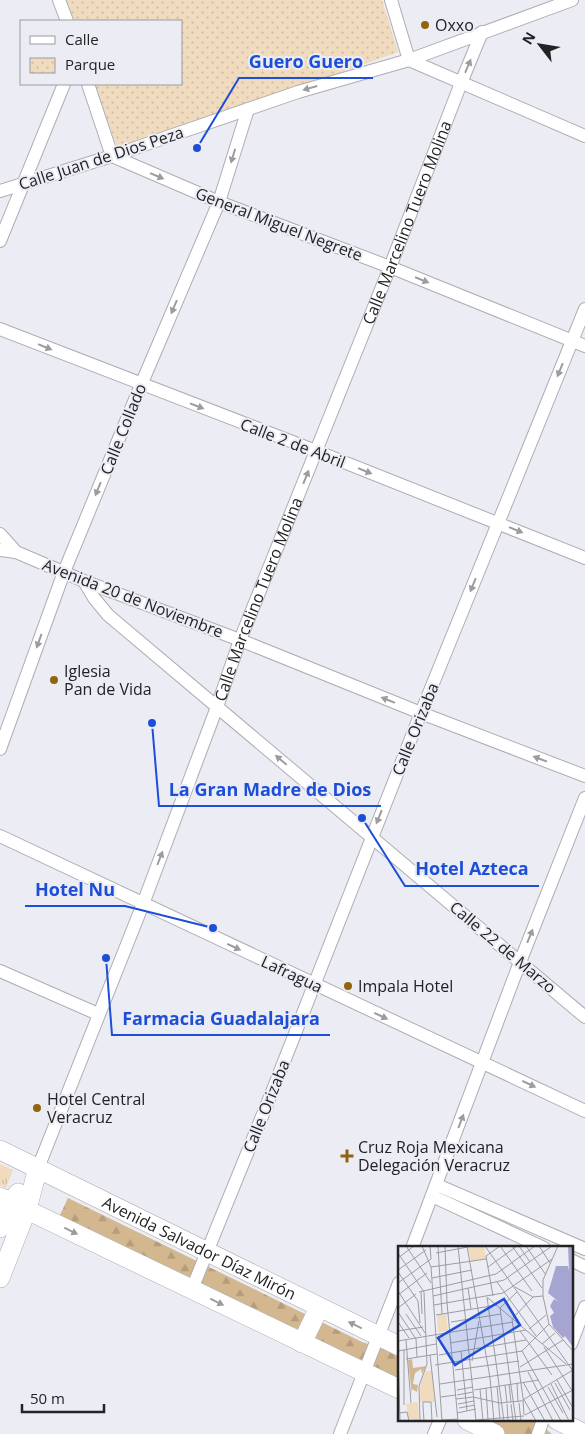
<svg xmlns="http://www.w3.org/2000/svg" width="585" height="1434" font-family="'Open Sans',sans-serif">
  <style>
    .grass { fill: url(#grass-tufts) }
    .forest { fill: url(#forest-firs) }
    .park { fill: url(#park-dots) }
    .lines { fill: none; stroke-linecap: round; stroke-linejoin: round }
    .minor-casing { stroke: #adadb4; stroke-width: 14 }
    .secondary-casing { stroke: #adadb4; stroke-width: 20 }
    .minor { stroke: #fff; stroke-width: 12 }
    .secondary { stroke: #fff; stroke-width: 19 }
    .oneway { fill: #9c9c9d }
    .poi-dot { fill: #91640f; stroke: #ececf4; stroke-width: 2 }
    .labels { text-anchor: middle; stroke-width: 4; stroke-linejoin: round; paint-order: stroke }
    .poi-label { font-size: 16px; fill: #232326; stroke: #ececf4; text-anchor: start }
    .street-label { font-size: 16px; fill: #232326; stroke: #ececf4 }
    .inset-road { fill: none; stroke: #9c9ca2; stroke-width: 1 }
    .view { fill: #1d4ed8; fill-opacity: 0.15; stroke: #1d4ed8; stroke-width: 2.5 }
    .inset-edge { fill: none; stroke: #232326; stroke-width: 2.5 }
    .leader { fill: none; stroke: #1d4ed8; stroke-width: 2 }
    .callout-dot { fill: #1d4ed8; stroke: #ececf4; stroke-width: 2 }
    .callout-label { font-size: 18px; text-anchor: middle; font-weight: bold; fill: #1d4ed8; stroke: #ececf4; stroke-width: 4; stroke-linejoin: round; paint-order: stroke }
  </style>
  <defs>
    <pattern id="grass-tufts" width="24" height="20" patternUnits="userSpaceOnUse" patternTransform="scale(1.25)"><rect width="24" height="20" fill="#f0dbbe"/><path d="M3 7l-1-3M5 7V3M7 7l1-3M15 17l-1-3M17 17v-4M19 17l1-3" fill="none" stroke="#cebca3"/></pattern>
    <pattern id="forest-firs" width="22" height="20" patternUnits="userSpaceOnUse" patternTransform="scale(1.25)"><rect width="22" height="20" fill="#d3b78f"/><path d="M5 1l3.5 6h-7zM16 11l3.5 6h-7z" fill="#b59d7b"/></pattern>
    <pattern id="park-dots" width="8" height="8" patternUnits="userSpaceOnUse" patternTransform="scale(1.25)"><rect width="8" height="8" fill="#f0dbbe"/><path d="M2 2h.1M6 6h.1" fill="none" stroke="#cebca3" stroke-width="1.8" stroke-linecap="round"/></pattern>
  </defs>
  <rect width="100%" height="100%" fill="#ececf4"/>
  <!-- grass -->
  <path class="grass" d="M0 1164 13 1170 6 1188 0 1185Z"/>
  <!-- forest -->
  <path class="forest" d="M68 1198 362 1342 399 1354V1385L380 1377 361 1360 60 1215Z
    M476 1420H534L552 1434H506Z"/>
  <!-- park -->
  <path class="park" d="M64 0H382L398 52 119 152 94 84H181V21H72Z"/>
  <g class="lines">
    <!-- minor casing -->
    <g class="minor-casing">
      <g id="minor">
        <path d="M59 0 67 21"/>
        <path d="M391 0 409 60 585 136"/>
        <path d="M88 84 112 156 219 202 390 267 585 346"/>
        <path d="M0 191 112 156 298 92 409 60 572 0"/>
        <path d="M0 241 64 84"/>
        <path d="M0 329 316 451 585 558"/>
        <path d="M0 534 16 552"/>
        <path d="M0 550 16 552 84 581 240 640 421 713 585 776"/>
        <path d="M84 581 94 598 108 615 585 1017"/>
        <path d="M0 749 64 572 141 385 219 202 248 109"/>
        <path d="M0 836 585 1111"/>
        <path d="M0 971 98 1014"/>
        <path id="s1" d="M38 1168 143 904 217 707 240 640 390 267 461 83 482 32"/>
        <path d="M437 1185 585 1249"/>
        <path d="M432 1196 544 1248"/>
        <path d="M412 1248 520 962 585 798"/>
        <path d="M571 1260 585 1267"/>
        <path d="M192 1289 274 1087 421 713 585 309"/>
        <path d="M571 1344 585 1307"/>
        <path d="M340 1434 399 1283"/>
        <path d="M434 1434 440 1420"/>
        <path d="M538 1434 543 1420"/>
      </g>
    </g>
    <!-- secondary casing -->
    <g class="secondary-casing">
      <g id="secondary">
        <path id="s2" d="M0 1150 399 1346"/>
        <path d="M0 1197 399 1389"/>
        <path d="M0 1228 11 1202 18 1193"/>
        <path d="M0 1278 27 1209 38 1168"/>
        <path d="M302 1343 319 1308"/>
        <path d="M467 1420 495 1434"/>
        <path d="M557 1420 585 1434"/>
      </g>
    </g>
    <!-- minor -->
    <use href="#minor" class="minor"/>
    <!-- secondary -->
    <use href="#secondary" class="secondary"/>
  </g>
  <!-- one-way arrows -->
  <defs><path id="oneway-solid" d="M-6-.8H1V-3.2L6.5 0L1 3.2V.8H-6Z" transform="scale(1.25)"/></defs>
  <g class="oneway">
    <use href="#oneway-solid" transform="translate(468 66) rotate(-67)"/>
    <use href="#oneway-solid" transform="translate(310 88) rotate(164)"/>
    <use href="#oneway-solid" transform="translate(233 156) rotate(107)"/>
    <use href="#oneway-solid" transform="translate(157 176) rotate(23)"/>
    <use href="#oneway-solid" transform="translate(422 280) rotate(22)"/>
    <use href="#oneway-solid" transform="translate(174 307) rotate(113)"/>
    <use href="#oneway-solid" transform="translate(45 347) rotate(22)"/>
    <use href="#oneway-solid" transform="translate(560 370) rotate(112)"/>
    <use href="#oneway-solid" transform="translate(197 406) rotate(21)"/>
    <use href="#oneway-solid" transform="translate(365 471) rotate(22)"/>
    <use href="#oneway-solid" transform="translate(306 477) rotate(-68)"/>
    <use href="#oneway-solid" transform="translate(98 489) rotate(112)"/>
    <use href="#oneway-solid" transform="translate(516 530) rotate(22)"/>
    <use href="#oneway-solid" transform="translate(473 585) rotate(112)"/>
    <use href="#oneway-solid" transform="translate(39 641) rotate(110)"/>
    <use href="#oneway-solid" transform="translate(388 700) rotate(-158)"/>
    <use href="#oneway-solid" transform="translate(540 759) rotate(-159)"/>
    <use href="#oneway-solid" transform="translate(281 760) rotate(-140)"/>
    <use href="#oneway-solid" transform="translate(379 817) rotate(112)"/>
    <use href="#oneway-solid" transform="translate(160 858) rotate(-69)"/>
    <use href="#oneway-solid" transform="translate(530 936) rotate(-68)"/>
    <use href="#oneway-solid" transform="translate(234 947) rotate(25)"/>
    <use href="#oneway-solid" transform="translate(381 1016) rotate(25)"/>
    <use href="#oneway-solid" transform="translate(529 1084) rotate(25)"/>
    <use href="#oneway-solid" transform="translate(461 1121) rotate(-69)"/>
    <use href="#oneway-solid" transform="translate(71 1231) rotate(26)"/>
    <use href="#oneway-solid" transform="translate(217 1302) rotate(26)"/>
    <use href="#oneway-solid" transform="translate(355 1325) rotate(-154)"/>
  </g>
  <!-- markers -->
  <g class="poi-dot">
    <circle cx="425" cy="25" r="5"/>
    <circle cx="54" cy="680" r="5"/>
    <circle cx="348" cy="986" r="5"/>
    <circle cx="37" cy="1108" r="5"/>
    <path d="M344.5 1148.5h5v5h5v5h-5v5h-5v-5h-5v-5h5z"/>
  </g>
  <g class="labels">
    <!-- poi labels -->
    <g class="poi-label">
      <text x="435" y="31">Oxxo</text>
      <text x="64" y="677">Iglesia<tspan x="64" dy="18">Pan de Vida</tspan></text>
      <text x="358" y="992">Impala Hotel</text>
      <text x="47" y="1105">Hotel Central<tspan x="47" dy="18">Veracruz</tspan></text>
      <text x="358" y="1153">Cruz Roja Mexicana<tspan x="358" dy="18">Delegación Veracruz</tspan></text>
    </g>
    <!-- street labels -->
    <g class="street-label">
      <text transform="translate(101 158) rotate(-18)" y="6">Calle Juan de Dios Peza</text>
      <text dy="6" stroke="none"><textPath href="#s1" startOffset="1015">Calle Marcelino Tuero Molina</textPath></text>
      <text transform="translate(279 224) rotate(21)" y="6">General Miguel Negrete</text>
      <text transform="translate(123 429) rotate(-68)" y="6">Calle Collado</text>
      <text transform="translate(293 443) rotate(21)" y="6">Calle 2 de Abril</text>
      <text transform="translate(133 598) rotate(21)" y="6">Avenida 20 de Noviembre</text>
      <text dy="6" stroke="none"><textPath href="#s1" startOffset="610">Calle Marcelino Tuero Molina</textPath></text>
      <text transform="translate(415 729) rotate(-68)" y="6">Calle Orizaba</text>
      <text transform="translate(503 947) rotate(40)" y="6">Calle 22 de Marzo</text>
      <text transform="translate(292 974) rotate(25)" y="6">Lafragua</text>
      <text transform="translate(266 1106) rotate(-68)" y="6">Calle Orizaba</text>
      <text dy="6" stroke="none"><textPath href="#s2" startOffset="222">Avenida Salvador Díaz Mirón</textPath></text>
    </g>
  </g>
  <!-- overview -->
  <g transform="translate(398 1246)">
    <rect width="175" height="175" fill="#ececf4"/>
    <path d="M14 113 15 122 28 120 24 128 23 123 17 127 15 138 20 139 19 146 14 143V149L10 114Z" fill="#d3b78f"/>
    <path d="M86 0 88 13 73 15 70 2ZM48 68 50 85 40 86 39 69ZM27 125H34L37 156H22V141ZM19 156 20 158 21 175 10 172 9 164 8 158Z" fill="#f0dbbe"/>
    <path d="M170 0H175V101L167 90 165 92 155 81 152 70 156 67 152 60 156 53 161 56 150 47 158 20H170L171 25Z" fill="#a6a4d0"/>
    <path class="inset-road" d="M8 0 33 37M24 0 33 21 44 175M40 0 44 68M47 0 49 57 60 175M60 0 78 175M69 0 92 132 96 175M87 0 175 125M102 0 134 45M114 0 144 42M121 0 132 16M128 0 148 29M141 0 152 17M160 0 145 34V50L151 78 175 105M0 7 26 46 29 118 21 140 22 175M38 7 75 0M0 12 16 0M33 21 88 13M90 21 119 0M0 24 28 4M0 26 20 55 22 77M34 32 74 24M99 36 138 90M0 37 33 13 32 0M117 41 135 51 145 50M70 42 73 63M0 45 27 87M21 46 98 28 137 0M23 46 24 68M0 49 29 27M35 50 106 34 154 0M95 50 88 10 102 0M89 51 106 175M135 51 114 73 125 152 138 175M90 52 168 118M36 59 105 47 154 13M0 62 18 48M0 66 18 93 19 111M8 68 23 90M38 69 99 59M0 76 11 92M53 76 103 68M131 83 148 69M0 85 25 81M122 85 154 129M54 86 115 76M8 94 13 157M0 95 54 86M52 97 128 84M144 98 157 87M146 101 175 146M6 104V159M0 105 38 98M63 105 69 165M124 105 163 175M0 108 2 175M32 109 39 171M41 109 128 94M8 113 39 108M74 115 81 75M37 119 124 105 151 78M122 121 165 94M57 124 121 115M130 126 155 175M159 134 175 162M125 136 147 175M119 137 120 156M157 137 172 164M42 138 175 118M111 138 113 156M153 138 171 175M107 139 109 157M99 140 102 173M150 141 165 167M88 142 90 174M82 143 85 175M59 144 75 141M76 144 141 134M59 149 75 146M43 151 58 149M58 153 75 151 102 157 123 155 175 124M125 154 126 169M121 157 123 175M60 158 76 155M109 158 110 175M113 158 115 175M25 160V156H33L34 175M25 160 26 175M61 162 77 159M1 167 9 166 11 175M59 167 78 163M127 169 175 144M44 174 60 173M78 174 126 170M118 175 102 62 119 46"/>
    <path class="view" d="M106 53 122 79 57 119 40 92Z"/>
    <rect width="175" height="175" class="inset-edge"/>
  </g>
  <!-- callouts -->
  <path class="leader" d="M197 148L239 78H373M152 723L159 806H381M362 818L405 886H539M213 928L125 906H25M106 958L112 1035H330"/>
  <g class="callout-dot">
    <circle cx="197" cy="148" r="5"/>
    <circle cx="152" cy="723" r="5"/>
    <circle cx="362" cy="818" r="5"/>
    <circle cx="213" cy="928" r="5"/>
    <circle cx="106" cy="958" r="5"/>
  </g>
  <g class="callout-label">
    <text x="306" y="68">Guero Guero</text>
    <text x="270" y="796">La Gran Madre de Dios</text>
    <text x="472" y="875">Hotel Azteca</text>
    <text x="75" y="896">Hotel Nu</text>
    <text x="221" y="1025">Farmacia Guadalajara</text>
  </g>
  <!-- legend -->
  <rect x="20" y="20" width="162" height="65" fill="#ececf4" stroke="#9c9ca2"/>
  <rect x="30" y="36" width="25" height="8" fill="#ffffff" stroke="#9c9ca2"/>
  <text x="65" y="45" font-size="15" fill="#232326">Calle</text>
  <rect x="30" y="58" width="25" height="15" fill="url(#park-dots)" stroke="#9c9ca2"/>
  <text x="65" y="70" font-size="15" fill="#232326">Parque</text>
  <!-- north arrow -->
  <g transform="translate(540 45) rotate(301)" stroke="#ececf4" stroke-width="4" paint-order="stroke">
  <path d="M0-4L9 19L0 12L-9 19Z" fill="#232326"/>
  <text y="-8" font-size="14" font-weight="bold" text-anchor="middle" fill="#232326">N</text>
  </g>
  <!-- scale -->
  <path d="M22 1404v8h82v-8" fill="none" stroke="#232326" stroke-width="2.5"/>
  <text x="30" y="1404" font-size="15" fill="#232326" stroke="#ececf4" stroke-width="4" paint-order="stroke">50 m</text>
</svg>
